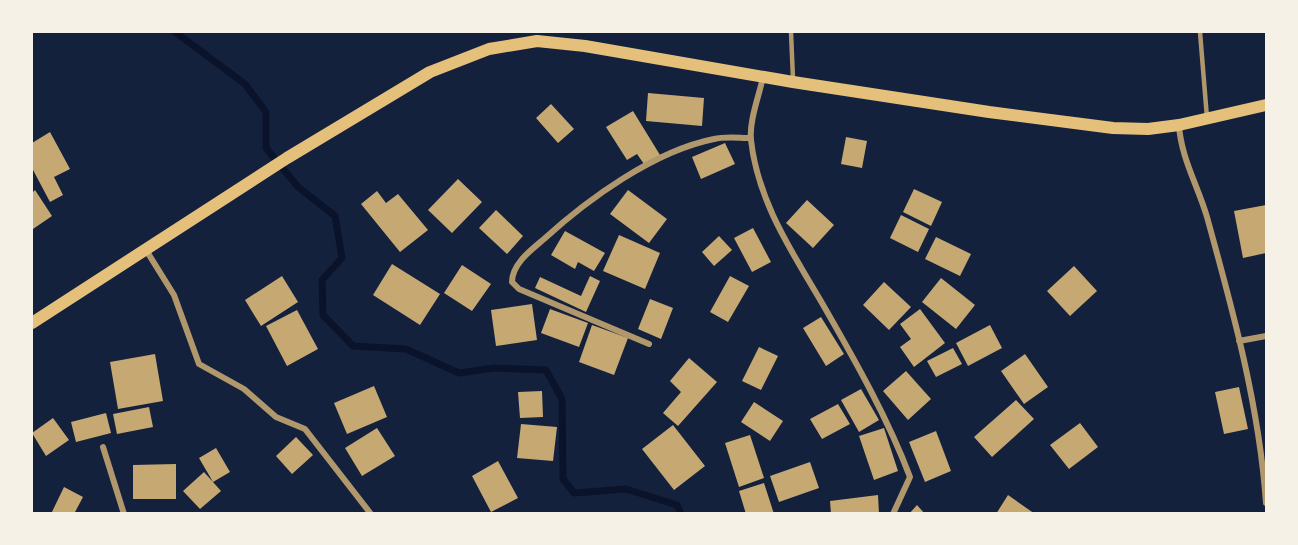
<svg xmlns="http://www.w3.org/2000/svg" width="1298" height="545" font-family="Helvetica,sans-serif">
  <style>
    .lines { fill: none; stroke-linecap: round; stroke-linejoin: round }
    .stream { stroke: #0b132b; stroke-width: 7 }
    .building { fill: #c6a872 }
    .service { stroke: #b1986c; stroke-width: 4.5 }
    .minor { stroke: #b1986c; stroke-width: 6 }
    .secondary { stroke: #e5c07b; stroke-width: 12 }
  </style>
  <rect width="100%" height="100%" fill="#14213d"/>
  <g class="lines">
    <!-- stream -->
    <path class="stream" d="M175 32 245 84 266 112V148L298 187 335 216 342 258 322 280 323 315 353 346 406 349 459 373 494 368 546 370 562 399 563 479 574 493 626 489 677 505 681 514"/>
  </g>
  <!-- building -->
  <path class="building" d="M648 93 704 98 702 126 646 121Z
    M551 104 574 129 558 143 536 118Z
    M633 111 660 155 644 164 637 154 627 160 606 127Z
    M50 132 70 169 54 177 63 195 50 202 32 168V143Z
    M846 137 867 141 862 168 841 164Z
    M725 143 735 164 701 179 692 157Z
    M458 179 482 202 452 233 428 210Z
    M914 189 942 202 931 226 903 212Z
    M35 190 52 216 33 229 32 193Z
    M628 190 667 219 649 243 610 214Z
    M377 191 386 203 398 194 428 230 400 252 361 204Z
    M807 200 834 225 813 248 786 223Z
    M1266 205V253L1243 258 1234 211Z
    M496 210 523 236 507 254 479 228Z
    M901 215 929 229 918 252 890 238Z
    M753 228 771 262 752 272 734 238Z
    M565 231 605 253 594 271 578 262 575 269 551 255Z
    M619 235 660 253 645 289 603 271Z
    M719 236 732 250 714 266 702 252Z
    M936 237 971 254 960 276 925 259Z
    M392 264 440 294 420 325 373 295Z
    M462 265 491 284 472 311 444 293Z
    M1074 266 1097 291 1070 316 1047 291Z
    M282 276 298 302 261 326 245 300Z
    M590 276 600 281 586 312 535 288 540 277 581 296Z
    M730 276 749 286 728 322 710 312Z
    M941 278 975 305 956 329 922 302Z
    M884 282 911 307 889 330 863 305Z
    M650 299 673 308 661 339 638 329Z
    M532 304 537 340 496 346 491 310Z
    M550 309 588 323 579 347 541 333Z
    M920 309 945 343 914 367 900 347 911 339 900 324Z
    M297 310 318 349 287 366 266 326Z
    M821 317 844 354 826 366 803 328Z
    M592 325 628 338 614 375 579 362Z
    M990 325 1002 348 968 366 956 343Z
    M759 347 778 356 761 390 742 381Z
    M953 348 962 364 936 377 927 361Z
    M155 354 163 401 118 409 110 362Z
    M1025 354 1048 387 1024 404 1001 371Z
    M689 358 717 382 678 426 663 413 681 392 670 381Z
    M906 371 931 399 908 420 883 391Z
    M374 386 387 417 347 434 334 403Z
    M1239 387 1248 429 1224 434 1215 392Z
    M861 389 879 420 859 432 841 400Z
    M542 391 543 417 520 418 518 392Z
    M1016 400 1034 419 992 457 974 437Z
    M754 402 783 421 770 441 741 422Z
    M838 404 850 424 822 439 810 419Z
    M149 407 153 427 117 434 113 414Z
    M106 413 111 433 76 442 71 422Z
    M53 418 69 440 46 456 32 433Z
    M1080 423 1098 447 1069 469 1050 445Z
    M521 424 557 427 553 461 517 458Z
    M673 425 705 466 674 490 642 449Z
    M377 428 395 456 362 476 345 448Z
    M884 428 898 471 874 480 859 436Z
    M936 431 951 471 925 482 909 442Z
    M750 435 764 478 739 487 725 443Z
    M296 437 313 455 292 474 276 456Z
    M216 448 230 472 213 482 199 458Z
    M498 461 518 498 491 512 472 476Z
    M810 462 819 488 779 502 770 476Z
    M176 464V499H133V465Z
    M204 472 221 491 200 509 183 491Z
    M764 483 774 514H746L739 491Z
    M64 487 83 497 74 514H51Z
    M878 495 879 514H831L830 501Z
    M1008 495 1035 514H996Z
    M917 505 925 514H909Z"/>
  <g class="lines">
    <!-- service -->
    <path class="service" d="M791 32 793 79
      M1200 32 1207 118"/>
    <!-- minor -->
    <path class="minor" d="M763 77C759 96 749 121 751 140 758 204 795 256 826 310 857 364 888 419 910 477L893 514
      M1179 125C1181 158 1198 186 1207 217 1233 311 1259 405 1266 503
      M146 250 174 295 199 364 244 389 276 417 305 429 371 514
      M1239 341 1266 336
      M649 344 519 289 512 282C512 264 531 250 544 239 588 199 654 151 714 139 725 136 739 138 751 138
      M103 447 124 514"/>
    <!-- secondary -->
    <path class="secondary" d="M32 323 287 158 430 72 489 49 537 41 585 46 793 82 989 112 1113 128 1148 129 1179 125 1266 105"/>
  </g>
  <!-- border -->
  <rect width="1298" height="545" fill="none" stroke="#f6f1e7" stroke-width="66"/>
</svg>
